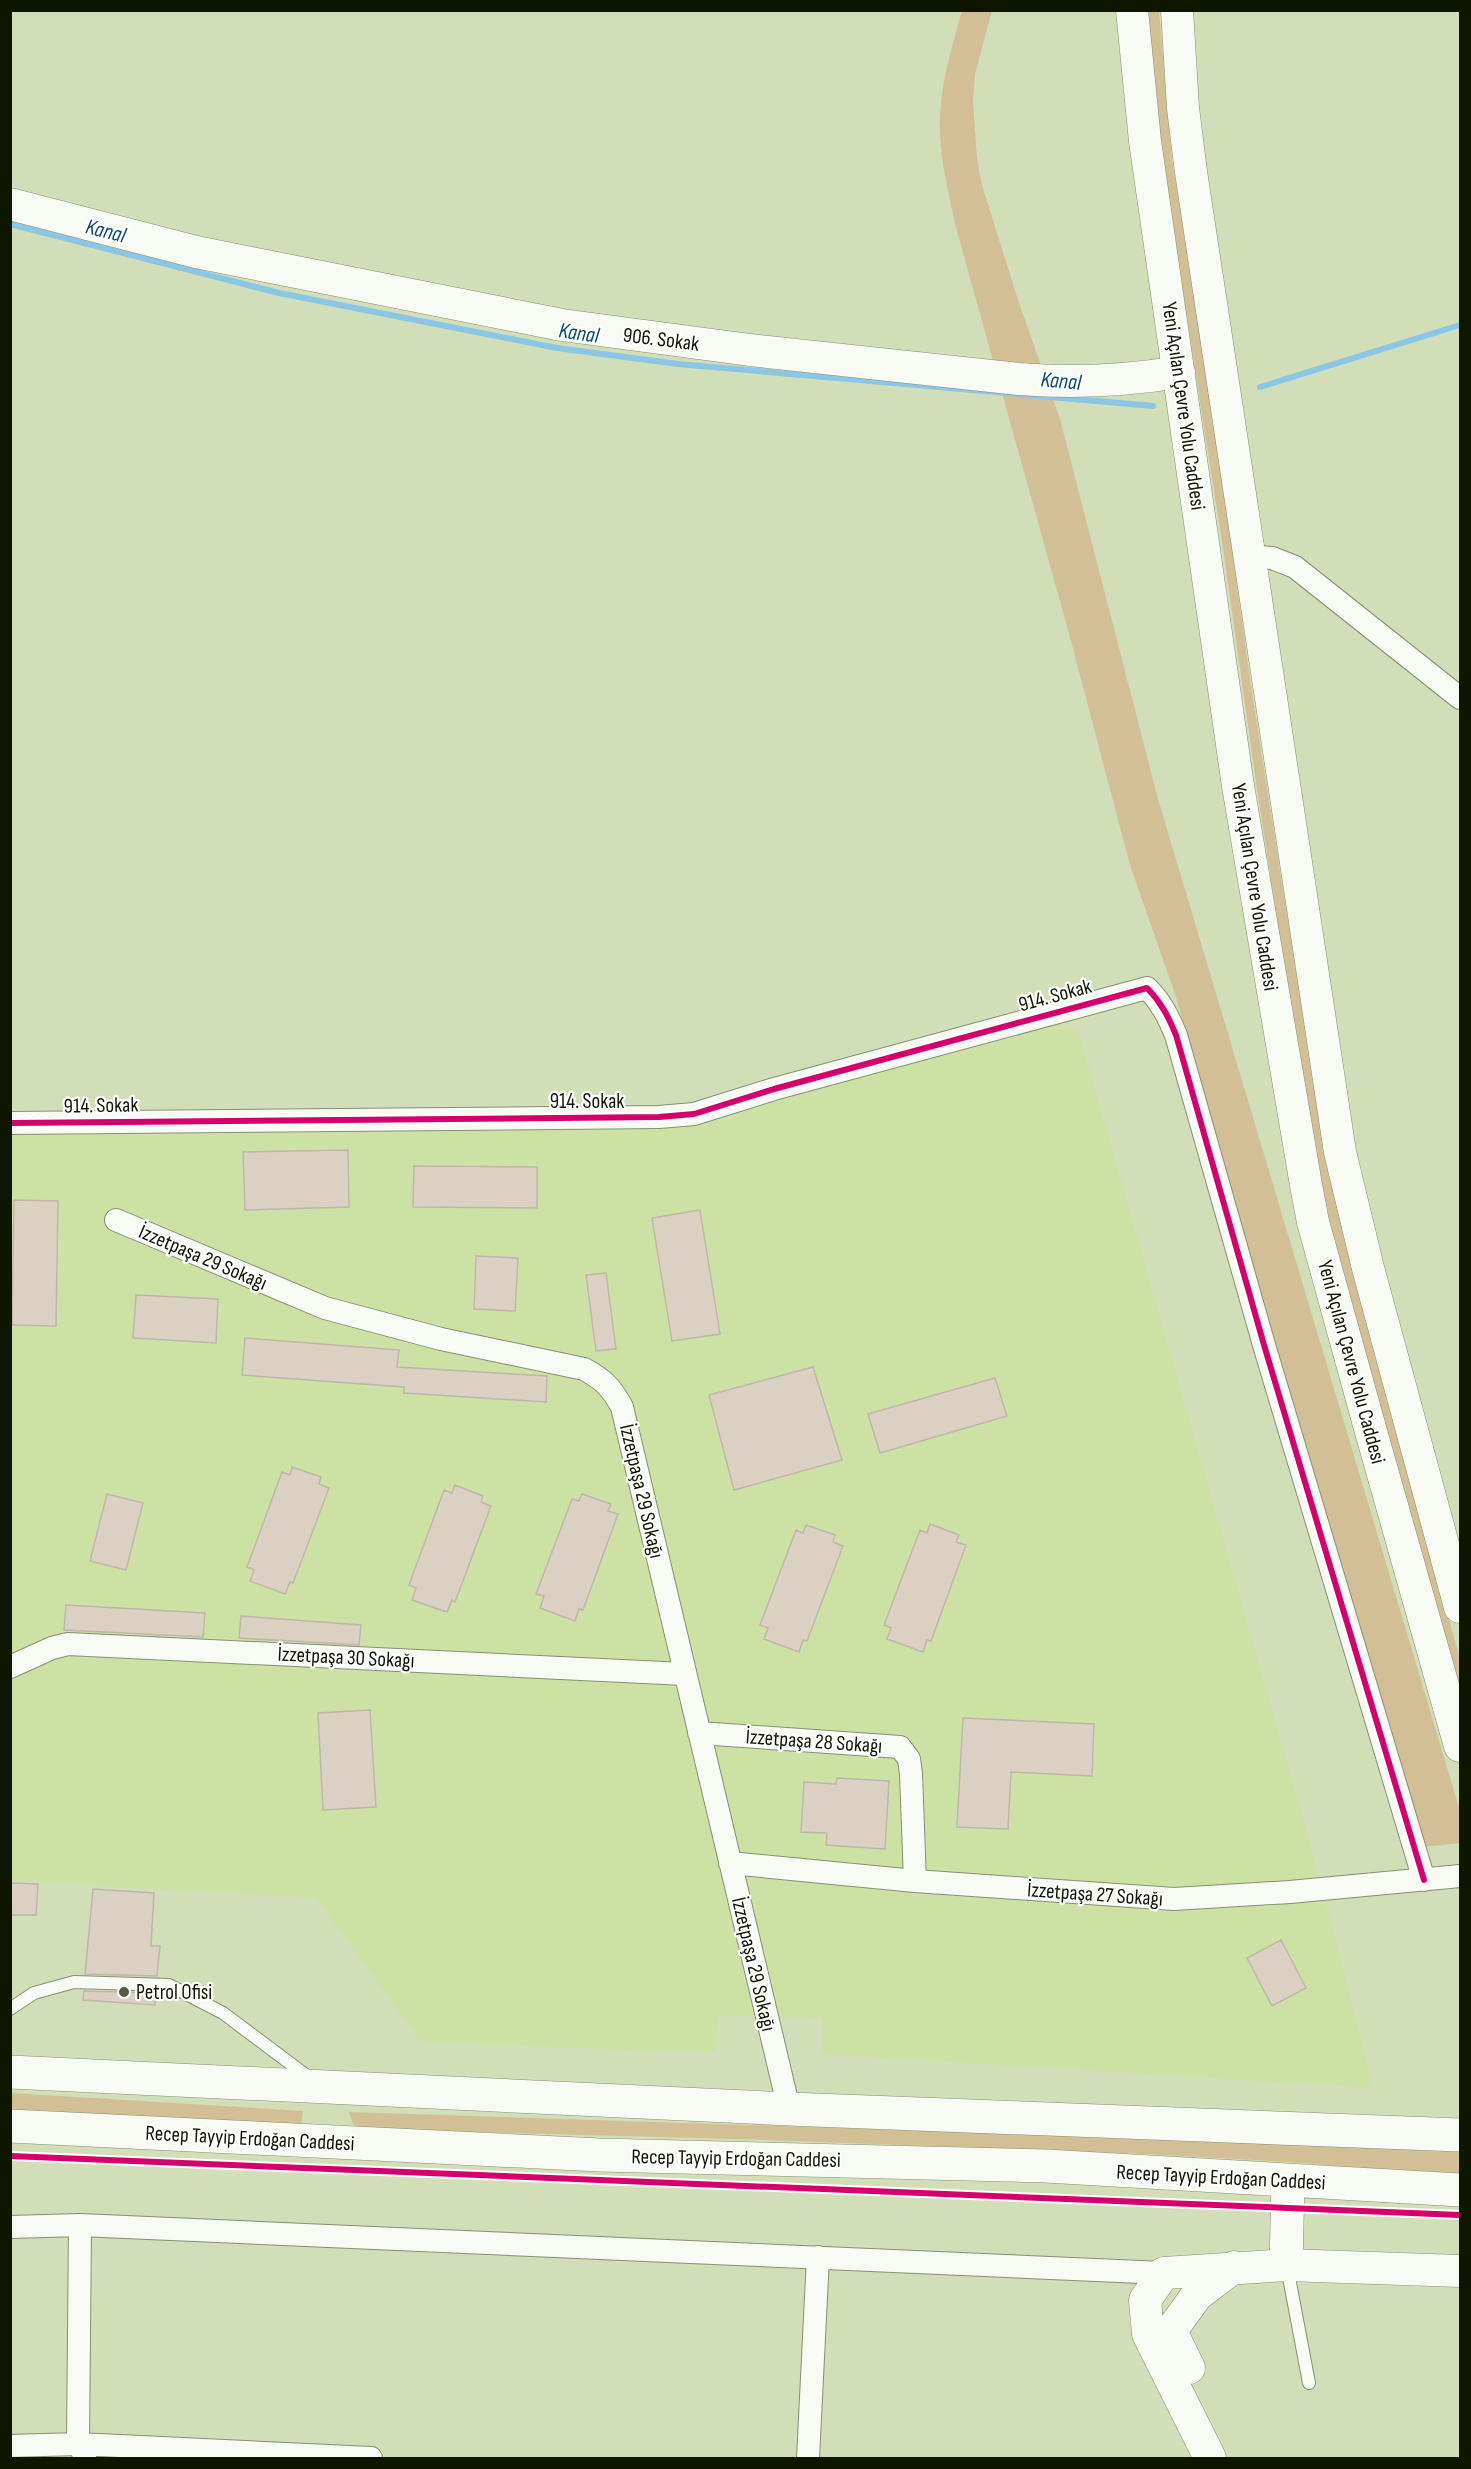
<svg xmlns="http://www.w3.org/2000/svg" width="1471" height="2469" font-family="'Sofia Sans Condensed',sans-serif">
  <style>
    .built { fill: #cde1a5 }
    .green { fill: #d3bf95 }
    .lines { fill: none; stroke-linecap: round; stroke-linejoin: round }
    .stream { stroke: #8ac6e5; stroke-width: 6 }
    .building { fill: #dad1c3; stroke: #bfb7a9; stroke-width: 1.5 }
    .lane-casing { stroke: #879072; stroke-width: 14 }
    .street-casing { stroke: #879072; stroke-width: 24 }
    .secondary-casing { stroke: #879072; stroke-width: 33 }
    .primary-casing { stroke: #879072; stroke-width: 34 }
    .lane { stroke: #f8faf4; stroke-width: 12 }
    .street { stroke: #f8faf4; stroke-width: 22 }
    .secondary { stroke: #f8faf4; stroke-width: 32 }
    .primary { stroke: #f8faf4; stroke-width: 33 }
    .cycleway-casing { stroke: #fff; stroke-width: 10 }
    .cycleway { stroke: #d6006c; stroke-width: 6 }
    .poi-dot { fill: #535c40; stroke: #fff; stroke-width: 2 }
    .labels { text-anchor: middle; stroke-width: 4.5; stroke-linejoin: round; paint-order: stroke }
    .street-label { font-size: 21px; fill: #0f1600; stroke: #fff }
    .poi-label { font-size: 21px; fill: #0f1600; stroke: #fff; text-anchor: start }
    .water-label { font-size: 22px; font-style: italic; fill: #0a4a71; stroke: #fff }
  </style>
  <rect width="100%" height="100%" fill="#d1deb7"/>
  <!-- built -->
  <path class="built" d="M1031 1024 1058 1025 1078 1030 1311 1847 1374 2088 821 2054 822 2018 719 2015 715 2053 421 2042 316 1898 11 1881 10 1133 704 1124Z"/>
  <!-- green -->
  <path class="green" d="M962 11H992L975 74 973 102 977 159 982 185 1019 303 1060 419 1158 799 1460 1811V1843L1421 1847 1175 994 1130 865 1068 630 955 224C949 194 941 164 940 133 938 91 951 50 962 11Z
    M1147 11H1159L1172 160 1209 384 1252 693 1327 1168 1394 1419 1460 1659V1698L1352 1309 1314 1157 1257 789 1224 555 1163 164Z
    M11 2093 303 2111 301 2125 11 2112Z
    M349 2112 1152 2138 1460 2152V2176L1290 2162 1147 2154 736 2139 359 2129 353 2124Z"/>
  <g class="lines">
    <!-- stream -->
    <path class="stream" d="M10 224 279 293 557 348 678 364 1153 406
      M1260 387 1460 325"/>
  </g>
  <!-- building -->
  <path class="building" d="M348 1150 349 1207 245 1210 243 1152Z
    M414 1166 537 1167V1208L413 1207Z
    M14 1200 58 1201 56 1326 12 1325Z
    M700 1210 720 1334 672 1341 652 1218Z
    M476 1256 518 1258 515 1311 474 1309Z
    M606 1273 616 1349 596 1351 586 1275Z
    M136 1295 218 1299 216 1343 133 1338Z
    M245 1338 399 1350 397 1367 547 1376 546 1402 404 1393V1387L242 1375Z
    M813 1367 842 1460 734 1490 709 1395Z
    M995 1378 1007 1416 880 1453 868 1414Z
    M292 1467 321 1477 319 1484 329 1488 293 1583 290 1582 285 1594 250 1581 254 1570 247 1567 282 1472 290 1475Z
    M455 1485 483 1496 481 1502 491 1506 455 1602 452 1600 447 1612 412 1600 416 1588 409 1585 444 1490 452 1493Z
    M107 1494 143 1503 126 1570 90 1561Z
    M582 1494 611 1504 608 1511 618 1514 583 1610 579 1609 575 1621 540 1608 544 1596 536 1594 572 1499 579 1501Z
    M930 1524 959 1535 956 1542 966 1545 931 1641 927 1640 923 1652 887 1639 891 1628 884 1625 920 1530 927 1533Z
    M806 1525 835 1535 833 1542 843 1546 807 1641 803 1640 799 1652 764 1639 768 1628 760 1625 796 1530 803 1533Z
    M66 1605 205 1613 203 1637 64 1630Z
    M241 1616 361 1625 359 1645 239 1638Z
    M370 1710 376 1807 323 1810 318 1713Z
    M963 1718 1094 1724 1092 1776 1011 1772 1008 1829 957 1827Z
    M837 1778 889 1781 885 1849 826 1845 827 1833 801 1832 804 1782 836 1784Z
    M10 1883 38 1884 36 1915H10Z
    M93 1889 154 1893 151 1946H160L157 1976 85 1974Z
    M1281 1940 1306 1988 1272 2006 1247 1958Z
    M84 1991 156 1993 155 2005 83 2000Z"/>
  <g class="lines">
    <!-- lane casing -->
    <g class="lane-casing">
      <path id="lane" d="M10 2009 34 1993 74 1982 169 1985 223 2013 311 2079
        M1287 2267 1309 2383"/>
    </g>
    <!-- street casing -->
    <g class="street-casing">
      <path id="street" d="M1250 556 1272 558 1295 567 1460 698
        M10 1123 659 1117 694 1114 774 1089 1147 988C1161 1002 1168 1016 1176 1035L1264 1345 1424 1880
        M116 1220 325 1308 441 1339 584 1369C604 1380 611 1387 622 1407L789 2109
        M10 1667 52 1648 68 1644 685 1674
        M699 1733 900 1747 909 1759 911 1774 915 1881
        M730 1863 915 1881 1174 1899 1290 1892 1460 1876
        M80 2225 78 2444 85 2456
        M10 2227 80 2225 1164 2273
        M10 2446 78 2444 371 2458
        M808 2458 818 2257"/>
    </g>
    <!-- secondary casing -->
    <g class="secondary-casing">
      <path id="secondary" d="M1132 10 1145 141 1238 786 1306 1185 1313 1222 1370 1428 1460 1746
        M1177 10 1183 108 1191 172 1340 1152 1368 1268 1460 1607
        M10 204 196 252 562 325 750 350 1019 379C1073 383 1125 381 1179 372
        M1189 2368 1171 2331 1197 2295 1234 2267
        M1210 2458 1148 2334 1145 2300 1164 2273 1286 2265 1460 2271"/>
    </g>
    <!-- primary casing -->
    <g class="primary-casing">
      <path id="primary" d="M10 2072 789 2109 1460 2135
        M10 2126 599 2155 1046 2166 1460 2190
        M1286 2265 1288 2181"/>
    </g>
    <!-- lane -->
    <use href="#lane" class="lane"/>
    <!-- street -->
    <use href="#street" class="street"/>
    <!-- secondary -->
    <use href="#secondary" class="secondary"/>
    <!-- primary -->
    <use href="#primary" class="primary"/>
    <!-- cycleway casing -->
    <g class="cycleway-casing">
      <path id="cycleway" d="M10 1123 659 1117 694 1114 774 1089 1147 988C1161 1002 1168 1016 1176 1035L1264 1345 1424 1880
        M10 2156 1460 2215"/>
    </g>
    <!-- cycleway -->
    <use href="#cycleway" class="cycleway"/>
  </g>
  <!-- markers -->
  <circle class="poi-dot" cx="124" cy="1992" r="6"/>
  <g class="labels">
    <!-- street labels -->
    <g class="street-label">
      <text transform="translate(661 339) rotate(7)" y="7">906. Sokak</text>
      <text transform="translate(1184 406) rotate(82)" y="7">Yeni Açılan Çevre Yolu Caddesi</text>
      <text transform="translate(1255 887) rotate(81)" y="7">Yeni Açılan Çevre Yolu Caddesi</text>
      <text transform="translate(1055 995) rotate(-15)" y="7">914. Sokak</text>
      <text x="587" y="1108">914. Sokak</text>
      <text transform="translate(101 1105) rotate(-1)" y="7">914. Sokak</text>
      <text transform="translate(203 1257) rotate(23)" y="7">İzzetpaşa 29 Sokağı</text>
      <text transform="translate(1352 1362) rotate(75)" y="7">Yeni Açılan Çevre Yolu Caddesi</text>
      <text transform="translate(642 1491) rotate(77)" y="7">İzzetpaşa 29 Sokağı</text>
      <text transform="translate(346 1657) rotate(3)" y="7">İzzetpaşa 30 Sokağı</text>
      <text transform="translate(814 1741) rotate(4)" y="7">İzzetpaşa 28 Sokağı</text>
      <text transform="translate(1095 1894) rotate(4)" y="7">İzzetpaşa 27 Sokağı</text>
      <text transform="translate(754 1964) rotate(77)" y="7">İzzetpaşa 29 Sokağı</text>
      <text transform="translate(250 2138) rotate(3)" y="7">Recep Tayyip Erdoğan Caddesi</text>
      <text transform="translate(736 2158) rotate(1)" y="7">Recep Tayyip Erdoğan Caddesi</text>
      <text transform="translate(1221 2177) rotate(3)" y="7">Recep Tayyip Erdoğan Caddesi</text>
    </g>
    <!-- poi labels -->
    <g class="poi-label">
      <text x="136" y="1999">Petrol Ofisi</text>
    </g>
    <!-- water labels -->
    <g class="water-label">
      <text transform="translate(106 230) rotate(14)" y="8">Kanal</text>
      <text transform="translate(579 332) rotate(8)" y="8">Kanal</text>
      <text transform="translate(1061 380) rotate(5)" y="8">Kanal</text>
    </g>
  </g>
  <!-- border -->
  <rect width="1471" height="2469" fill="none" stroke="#0f1600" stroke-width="24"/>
</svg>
